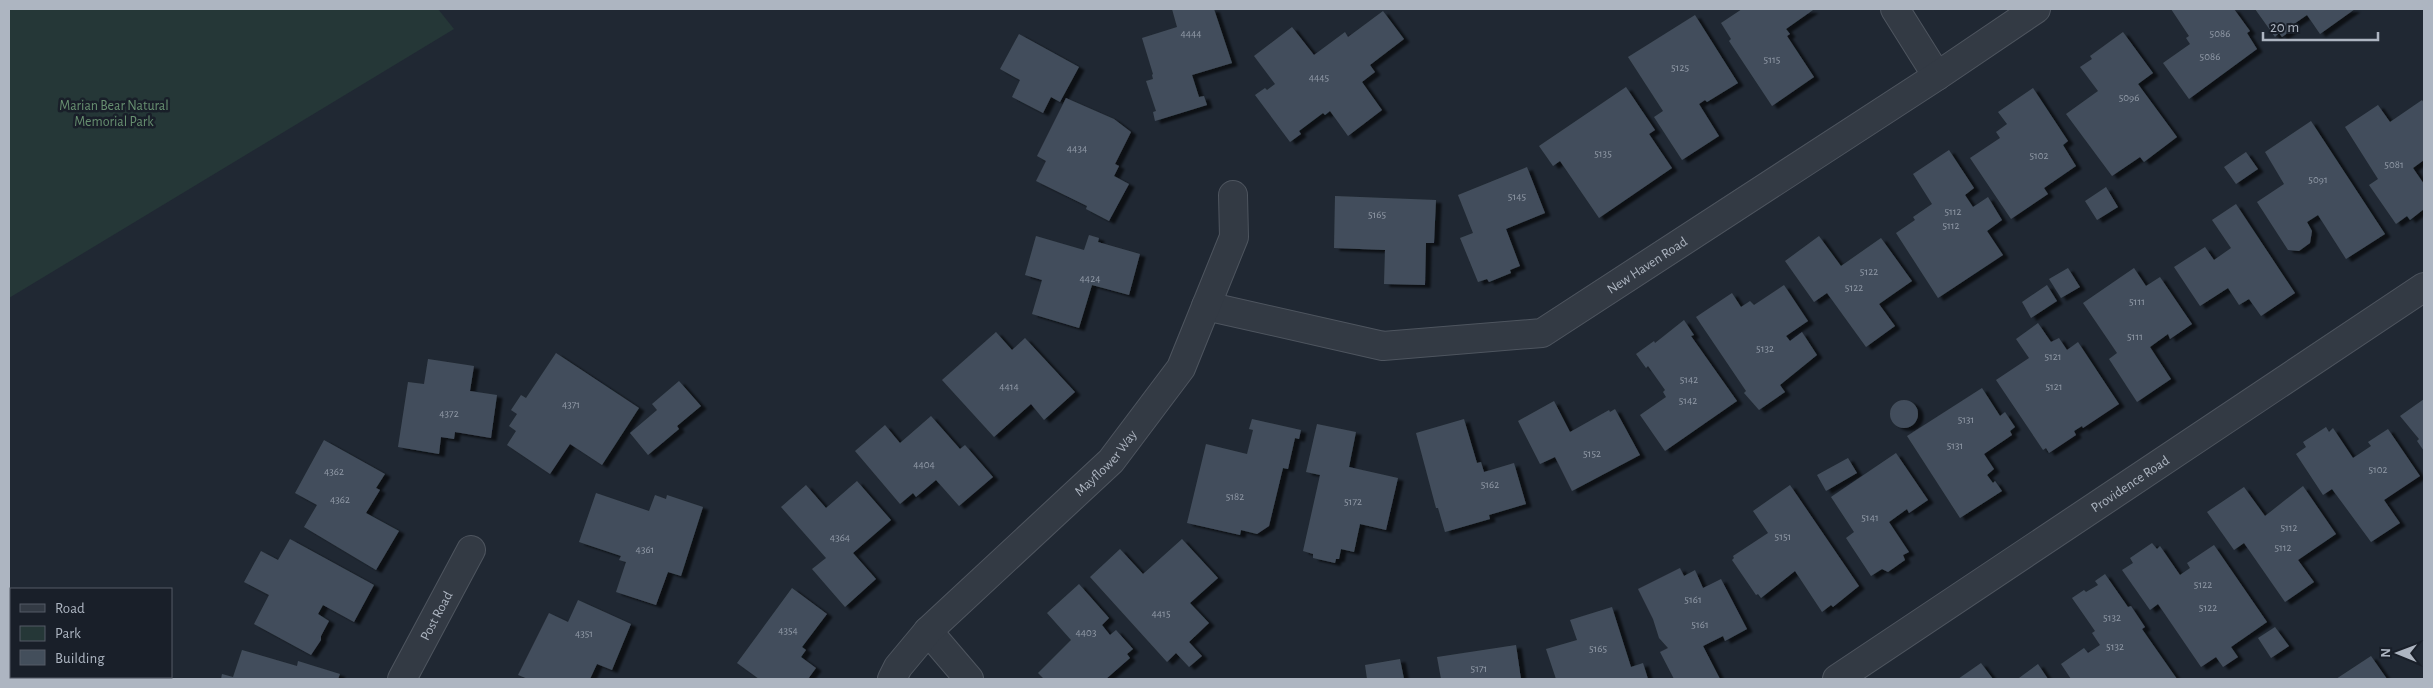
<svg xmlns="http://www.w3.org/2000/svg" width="2433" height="688" font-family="'Alegreya Sans',sans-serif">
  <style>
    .green { fill: #253737 }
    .building { fill: #434e5b; filter: url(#shadow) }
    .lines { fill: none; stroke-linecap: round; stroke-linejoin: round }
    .minor-casing { stroke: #4e555f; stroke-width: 30 }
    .minor { stroke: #333a44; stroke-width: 28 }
    .labels { text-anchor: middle; stroke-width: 5; stroke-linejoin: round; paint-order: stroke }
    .number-label { font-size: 11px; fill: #929ba8 }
    .park-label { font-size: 14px; fill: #678f70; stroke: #191f29 }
    .street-label { font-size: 14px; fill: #adb5c1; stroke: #191f29 }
  </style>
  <defs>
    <filter id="shadow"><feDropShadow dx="5.5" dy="3" stdDeviation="1" flood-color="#0009"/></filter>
  </defs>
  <rect width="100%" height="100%" fill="#202833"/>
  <!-- green -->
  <path class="green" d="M9 9H438L454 29 9 298Z"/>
  <!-- building -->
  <path class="building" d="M1172 9H1214L1232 63 1192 75 1199 97 1204 96 1207 105 1155 121 1153 112 1156 111 1146 81 1153 79 1152 75 1153 74 1142 38 1177 27Z
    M1742 9 1813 10 1786 29 1790 34 1787 36 1814 77 1772 106 1729 41 1731 39 1721 23Z
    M2171 9H2234L2250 31 2247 33 2257 49 2189 99 2163 63 2190 44 2186 38 2189 36Z
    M2255 9H2355L2320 34 2307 15 2291 26 2293 29 2282 37 2279 33 2275 37Z
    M1383 11 1404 39 1370 65 1375 72 1362 82 1382 110 1348 136 1330 111 1325 115 1323 113 1299 131 1301 134 1290 142 1255 95 1265 88 1267 90 1275 84 1254 56 1292 27 1314 55 1345 32 1348 37Z
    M1695 15 1738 83 1707 102 1705 100 1699 104 1719 136 1682 160 1654 117 1663 111 1628 57Z
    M2123 32 2153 73 2138 84 2177 137 2144 162 2140 157 2112 176 2066 114 2098 91 2080 67 2092 59 2090 56Z
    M1019 34 1079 67 1060 102 1051 97 1043 113 1012 97 1020 80 1000 69Z
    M1626 87 1655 130 1649 134 1672 168 1599 218 1560 161 1553 166 1539 146Z
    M2033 88 2068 141 2063 145 2076 166 2044 188 2048 194 2011 219 1970 158 2000 138 1996 132 2007 124 1998 112Z
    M1066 98 1114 119 1131 132 1115 164 1119 166 1114 176 1129 184 1109 221 1086 209 1087 206 1036 181 1046 161 1037 156Z
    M2422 100 2424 103V160L2413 168 2424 184V209L2410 220 2407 216 2396 224 2369 185 2378 179 2345 127 2378 105 2390 122Z
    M2311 121 2385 234 2346 259 2318 215 2307 222 2312 231 2310 243 2299 251 2288 250 2257 202 2284 184 2265 152Z
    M1949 150 1974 188 1965 195 1973 207 1988 197 2002 220 1987 231 2003 255 1938 298 1896 233 1915 220 1913 217 1932 204 1913 174Z
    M2246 152 2258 169 2236 184 2224 167Z
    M1527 167 1545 213 1506 229 1520 266 1510 270 1511 273 1489 282 1487 279 1478 282 1460 238 1473 233 1458 195Z
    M2106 187 2118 207 2097 220 2085 201Z
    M1335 196 1436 200 1434 243H1426L1425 285 1384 284 1385 250 1334 248Z
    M2236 204 2295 293 2261 316 2249 299 2239 305 2228 288 2200 306 2174 267 2205 247 2214 260 2231 248 2212 220Z
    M1089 235 1099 238 1098 242 1140 254 1129 295 1092 285 1079 328 1032 314 1042 280 1025 275 1036 236 1084 250Z
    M1819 236 1841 266 1881 238 1912 281 1879 304 1895 326 1866 347 1827 293 1814 302 1785 261Z
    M2068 268 2080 287 2061 298 2049 279Z
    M2134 268 2146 286 2160 277 2192 324 2170 339 2168 334 2150 347 2171 379 2137 402 2109 359 2117 353 2083 303Z
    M1784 285 1808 321 1786 336 1790 341 1802 332 1817 355 1780 385 1785 392 1759 410 1744 393 1746 391 1696 317 1732 293 1741 307 1750 301 1754 305Z
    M2047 285 2057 301 2031 318 2022 302Z
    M1684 320 1694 335 1691 336 1737 401 1665 451 1640 415 1666 397 1663 392 1665 390 1648 366 1646 368 1636 354 1654 341 1655 343Z
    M2038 323 2051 342 2059 338 2067 350 2078 342 2119 404 2083 428 2082 426 2074 431 2076 435 2049 453 2046 448 2043 450 1996 380 2029 358 2016 339Z
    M996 332 1012 350 1025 338 1075 392 1044 420 1031 404 994 437 942 380Z
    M556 353 639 408 602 465 570 444 550 474 507 445 516 431 509 426 517 414 511 410 521 395 526 398Z
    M428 359 474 366 470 391 497 395 491 438 455 432 454 439 441 437 439 454 398 447 408 382 424 384Z
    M679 381 701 406 677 426 679 429 648 455 630 433 657 410 652 404Z
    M1982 388 2000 416 2005 412 2015 427 2010 431 2012 435 1984 454 1994 469 1987 475 1993 483 1995 481 2002 491 1960 518 1907 436Z
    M2424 399V451L2417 441 2419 439 2400 416Z
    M1890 414a14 14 0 1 1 28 0a14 14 0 1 1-28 0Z
    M1554 401 1570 432 1609 410 1610 412 1615 409 1640 455 1572 491 1555 457 1540 464 1518 421Z
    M931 416 960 449 965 445 993 477 959 506 936 480 916 497 913 493 900 504 855 451 885 425 900 443Z
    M1252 419 1301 430 1299 439 1295 438 1288 469 1283 468 1269 526 1257 534 1241 530 1240 535 1187 523 1206 444 1247 454 1253 430 1249 429Z
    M1464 419 1477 463 1481 462 1484 472 1514 463 1526 504 1489 515 1490 519 1445 532 1438 508H1436L1416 433Z
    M1317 424 1356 432 1349 467 1398 478 1386 530 1360 524 1354 552 1341 549 1339 559H1336L1335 563 1313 558V554L1303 551 1320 475 1306 472Z
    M2326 427 2329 432 2333 428 2353 458 2371 446 2368 442 2388 429 2420 476 2384 500 2400 523 2371 542 2332 489 2323 495 2296 454 2306 447 2303 442Z
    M324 440 385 474 376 488 380 490 366 513 399 531 376 570 304 527 317 505 295 493Z
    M1896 453 1928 500 1909 513 1907 509 1889 522 1909 552 1903 555 1905 560 1888 572 1882 569 1871 576 1846 538 1854 532 1831 497Z
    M1848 458 1857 473 1826 491 1817 475Z
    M857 481 891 520 853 553 876 579 845 607 812 569 826 558 781 507 806 485 826 508Z
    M1790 485 1859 586 1833 607 1831 605 1822 612 1795 571 1761 598 1758 594 1756 595 1732 560 1734 558 1733 556 1768 533 1753 511Z
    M2303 486 2336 534 2298 560 2314 582 2285 602 2244 543 2234 550 2207 512 2244 487 2265 516Z
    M596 493 649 511 655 495 666 499 667 495 703 507 681 576 668 572 656 605 616 592 626 562 619 560 621 556 579 542Z
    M290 539 374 585 354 622 323 605 318 614 329 621 321 636V640L311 655 254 624 269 595 244 582 261 551 278 560Z
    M1182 539 1218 578 1190 603 1209 623 1189 642 1202 656 1189 667 1176 653 1167 662 1090 577 1120 549 1143 574Z
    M2152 543 2157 549 2160 546 2180 575 2190 568 2187 563 2214 545 2267 622 2231 647 2238 657 2223 667 2216 657 2201 667 2158 604 2150 610 2122 570 2133 563 2130 558Z
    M1680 568 1684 576 1695 570 1703 588 1721 579 1747 629 1725 641 1723 636 1703 646 1720 679H1674L1660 652 1668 648 1659 638 1653 619 1638 589Z
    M2105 574 2128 607 2131 606 2145 627 2142 629 2177 679H2071L2061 664 2084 648 2088 653 2100 645 2092 633 2095 631 2072 598 2084 590 2086 592 2098 585 2095 581Z
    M1079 584 1109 618 1102 625 1110 635 1116 630 1133 649 1127 654 1130 658 1106 679H1044L1038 673 1071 640 1047 613Z
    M792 588 827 614 802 647 806 650 801 657 816 668 808 679H759L737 663Z
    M578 600 631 624 612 670 597 664 590 679H528L518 675 549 613 568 622Z
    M1612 607 1631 667 1643 663 1648 679H1556L1546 649 1577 640 1570 620Z
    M2275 627 2289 646 2271 658 2258 638Z
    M1516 645 1521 679H1441L1437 657Z
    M242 650 297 666 298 661 340 674 338 679H221L222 674 233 677Z
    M2371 656 2387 679H2336Z
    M1400 659 1404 679H1367L1365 665Z
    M1981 663 1993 679H1958Z
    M2038 664 2048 679H2020L2019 678Z"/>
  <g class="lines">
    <!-- minor casing -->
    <g class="minor-casing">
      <g id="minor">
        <path d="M1895 9 1937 76"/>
        <path id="s1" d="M1206 306 1383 346 1542 333 1937 76 2036 9"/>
        <path d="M928 631 969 679"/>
        <path id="s2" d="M402 679 471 550"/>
        <path id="s3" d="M892 679 898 667 928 631 1111 461 1181 368 1234 237 1233 195"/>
        <path id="s4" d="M1837 679 2424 287"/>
      </g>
    </g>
    <!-- minor -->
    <use href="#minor" class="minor"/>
  </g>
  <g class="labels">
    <!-- number labels -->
    <g class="number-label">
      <text x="1191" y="37">4444</text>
      <text x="2220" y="37">5086</text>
      <text x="2210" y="60">5086</text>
      <text x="1772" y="63">5115</text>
      <text x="1680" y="71">5125</text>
      <text x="1319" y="81">4445</text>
      <text x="2129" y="101">5096</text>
      <text x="1077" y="152">4434</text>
      <text x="1603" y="157">5135</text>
      <text x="2039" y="159">5102</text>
      <text x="2394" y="168">5081</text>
      <text x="2318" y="183">5091</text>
      <text x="1517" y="200">5145</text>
      <text x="1953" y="215">5112</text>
      <text x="1377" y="218">5165</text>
      <text x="1951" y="229">5112</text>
      <text x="1869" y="275">5122</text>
      <text x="1090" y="282">4424</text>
      <text x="1854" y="291">5122</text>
      <text x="2137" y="305">5111</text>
      <text x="2135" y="340">5111</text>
      <text x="1765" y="352">5132</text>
      <text x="2053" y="360">5121</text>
      <text x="1689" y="383">5142</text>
      <text x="1009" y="390">4414</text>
      <text x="2054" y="390">5121</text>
      <text x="1688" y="404">5142</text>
      <text x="571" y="408">4371</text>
      <text x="449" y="417">4372</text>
      <text x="1966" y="423">5131</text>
      <text x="1955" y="449">5131</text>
      <text x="1592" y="457">5152</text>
      <text x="924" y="468">4404</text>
      <text x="2378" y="473">5102</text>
      <text x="334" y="475">4362</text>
      <text x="1490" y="488">5162</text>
      <text x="1235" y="500">5182</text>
      <text x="340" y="503">4362</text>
      <text x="1353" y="505">5172</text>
      <text x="1870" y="521">5141</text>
      <text x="2289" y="531">5112</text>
      <text x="1783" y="540">5151</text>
      <text x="840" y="541">4364</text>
      <text x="2283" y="551">5112</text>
      <text x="645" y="553">4361</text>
      <text x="2203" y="588">5122</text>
      <text x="1693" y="603">5161</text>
      <text x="2208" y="611">5122</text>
      <text x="1161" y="617">4415</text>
      <text x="2112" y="621">5132</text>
      <text x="1700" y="628">5161</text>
      <text x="788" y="634">4354</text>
      <text x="1086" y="636">4403</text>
      <text x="584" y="637">4351</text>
      <text x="2115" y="650">5132</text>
      <text x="1598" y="652">5165</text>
      <text x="1479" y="672">5171</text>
    </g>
    <!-- park labels -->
    <g class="park-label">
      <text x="114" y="110">Marian Bear Natural<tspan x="114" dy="16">Memorial Park</tspan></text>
    </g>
    <!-- street labels -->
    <g class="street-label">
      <text dy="5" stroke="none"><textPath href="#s1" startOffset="466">New Haven Road</textPath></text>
      <text dy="5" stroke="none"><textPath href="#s3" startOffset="305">Mayflower Way</textPath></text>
      <text dy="5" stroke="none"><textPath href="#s4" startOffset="352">Providence Road</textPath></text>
      <text dy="5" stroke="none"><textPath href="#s2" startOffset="72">Post Road</textPath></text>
    </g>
  </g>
  <!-- border -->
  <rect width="2433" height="688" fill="none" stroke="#adb5c1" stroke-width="20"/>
  <!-- legend -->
  <rect x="10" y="588" width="162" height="90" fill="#191f29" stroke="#545b66"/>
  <rect x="20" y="604" width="25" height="8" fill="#333a44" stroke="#545b66"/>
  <text x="55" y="613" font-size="15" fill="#adb5c1">Road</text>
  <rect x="20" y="626" width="25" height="15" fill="#253737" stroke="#545b66"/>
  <text x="55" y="638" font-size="15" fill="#adb5c1">Park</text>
  <rect x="20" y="650" width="25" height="15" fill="#434e5b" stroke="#545b66"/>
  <text x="55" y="663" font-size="15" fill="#adb5c1">Building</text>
  <!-- north arrow -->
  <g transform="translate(2398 653) rotate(271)" stroke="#191f29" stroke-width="4" paint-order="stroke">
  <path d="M0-4L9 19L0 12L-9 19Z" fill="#adb5c1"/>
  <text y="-8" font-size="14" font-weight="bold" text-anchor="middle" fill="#adb5c1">N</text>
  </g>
  <!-- scale -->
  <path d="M2263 32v8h115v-8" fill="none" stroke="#adb5c1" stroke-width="2.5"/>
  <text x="2270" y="32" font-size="15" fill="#adb5c1" stroke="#191f29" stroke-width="4" paint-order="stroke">20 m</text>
</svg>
